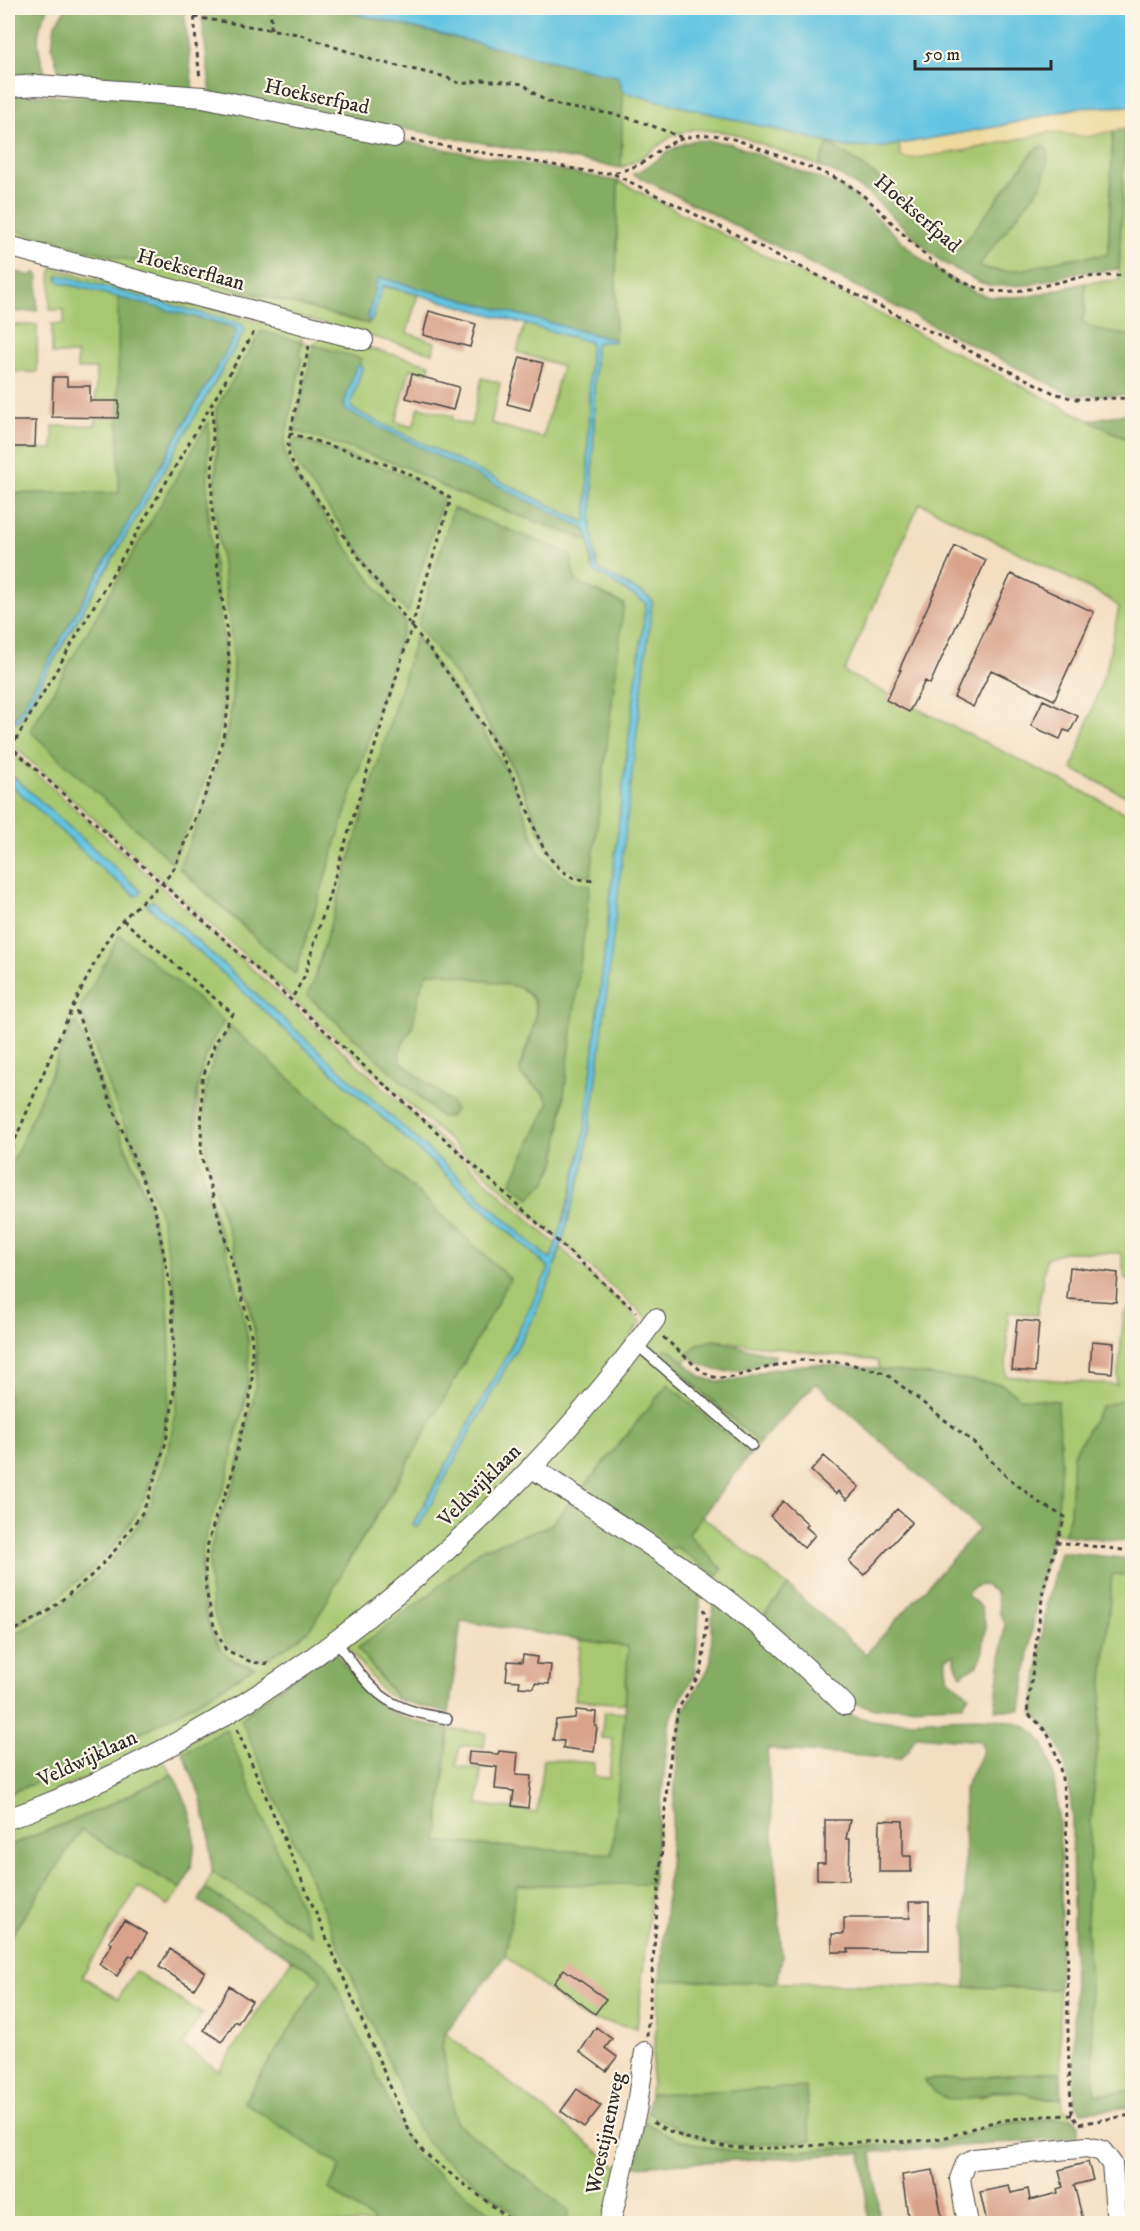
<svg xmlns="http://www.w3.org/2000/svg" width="1140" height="2231" font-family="'IM FELL DW Pica',serif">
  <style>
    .green { fill: #a7c871; stroke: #697a4e; stroke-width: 1.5; fill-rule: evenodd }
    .forest { fill: #85ac63; stroke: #586c47; stroke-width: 1.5 }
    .sand { fill: #eeda9e; stroke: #8c8264; stroke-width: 1.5 }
    .water { fill: #63c4e1; stroke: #477886; stroke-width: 1.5 }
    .building { fill: #d9a38b }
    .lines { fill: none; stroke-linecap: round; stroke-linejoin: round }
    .lane-casing { stroke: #494641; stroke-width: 12 }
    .street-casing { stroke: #494641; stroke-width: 22 }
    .path { stroke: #494641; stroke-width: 3; stroke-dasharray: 4.5 4.5; stroke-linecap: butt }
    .lane { stroke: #fff; stroke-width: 9 }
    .street { stroke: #fff; stroke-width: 20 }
    .labels { text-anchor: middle; stroke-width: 4.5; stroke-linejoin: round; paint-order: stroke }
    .street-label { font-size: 21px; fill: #2b2b2b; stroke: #fcf5e5 }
  </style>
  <rect width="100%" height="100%" fill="#fcf5e5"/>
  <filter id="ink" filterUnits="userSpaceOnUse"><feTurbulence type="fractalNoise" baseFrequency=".0167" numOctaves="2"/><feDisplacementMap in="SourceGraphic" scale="12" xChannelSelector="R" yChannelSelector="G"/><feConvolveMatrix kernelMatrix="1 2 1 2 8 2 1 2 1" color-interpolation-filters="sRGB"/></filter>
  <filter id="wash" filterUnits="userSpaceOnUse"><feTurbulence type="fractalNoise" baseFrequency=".008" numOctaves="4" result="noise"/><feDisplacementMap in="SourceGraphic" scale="24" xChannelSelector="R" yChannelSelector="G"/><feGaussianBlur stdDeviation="1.35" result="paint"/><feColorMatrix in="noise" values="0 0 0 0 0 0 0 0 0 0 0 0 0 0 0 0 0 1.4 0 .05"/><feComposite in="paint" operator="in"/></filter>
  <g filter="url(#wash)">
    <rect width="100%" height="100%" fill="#f3dec0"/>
    <!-- green -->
    <path class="green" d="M623 92 846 147H883L899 144 901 157 968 150 1051 132 1087 136 1113 130 1108 255C1091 256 1073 257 1057 261 1031 268 1004 278 979 265L1041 185 1039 147 1033 152 961 248C918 210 877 173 828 143L819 166 732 133 694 129 674 135 639 159 621 168Z
      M1125 129 1132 130V335C1114 334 1097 332 1082 321L1085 309V283L1119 280Z
      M618 181 1132 442V799L1072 769 1107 666 1119 607 1106 597 920 503 844 672 1132 816V1281L1125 1279 1121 1253 1063 1252 1046 1258 1037 1315 1008 1312 1006 1376 1117 1385 1124 1314 1132 1304V1396L1101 1407 1073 1455 1070 1514 1064 1535 1052 1533 1058 1510V1401L1020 1398 1002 1384 880 1369 877 1361 714 1340C693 1344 695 1350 684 1363L671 1351 678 1371 759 1443 750 1455 668 1384 579 1493 545 1466 648 1319 562 1242 583 1168 590 1128 652 602 598 569 592 534 595 345 599 342H614L615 340Z
      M8 228 368 324 372 320 381 286 418 294 407 333 435 342 433 353 8 239Z
      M53 268 302 333V342L313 345 322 336 430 364 428 373 410 369 396 422 413 427 419 407 453 416 452 420 471 425 482 378 500 383 491 423 543 438 562 366 517 352 525 324 590 342 587 519 584 522 352 409 351 404 362 368 360 365 362 359 295 427 297 431 404 466 452 491 589 541 592 568 646 603 622 792 585 1130 579 1163 558 1239 8 741V715L16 722H18L245 330 58 275 57 276 62 283 118 297 119 494 8 493V449H53V426L96 425V369H77V354H52V324H64V310H50L51 271ZM299 356 302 359 284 443 285 457 294 475 389 605 405 622 295 974 179 868C208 800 237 729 233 654 230 605 219 558 216 509 214 476 219 442 216 409ZM296 439 401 474 407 612 301 471ZM207 482 210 538 225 655 216 744 192 817ZM573 574 577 582 545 846C517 763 472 695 419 626ZM416 636 479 725 504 767 518 796 538 851 553 868 572 882 564 1100 556 1160 552 1172 511 1183 549 1103C545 1087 520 1085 520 1068 520 1064 523 1058 524 1054 532 1029 548 1003 519 987L442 972 428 973 420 989 412 1028 404 1041 399 1054 401 1062 449 1117H441L307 995 313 983Z
      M8 325H37V372H8Z
      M8 748 557 1245 552 1258 548 1259 153 901 147 903V905L549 1268 506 1356 413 1524 416 1527 419 1526 533 1318 553 1272 561 1248 641 1321 595 1390 489 1503 333 1637 176 1737 8 1813V1794C94 1760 176 1717 254 1667L238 1662 223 1653 210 1627 201 1591 203 1546 212 1515 226 1481 237 1432 245 1405 248 1378V1339L233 1275 197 1156 198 1079 211 1041 223 1021 120 936 80 1008 115 1102 159 1209 175 1290 179 1378 176 1409 170 1443 153 1499 145 1515 119 1552 96 1577 48 1616 8 1638V1629C30 1620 49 1605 68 1589 95 1567 123 1540 139 1508 182 1428 175 1299 151 1214 143 1182 127 1151 114 1121 101 1089 89 1056 77 1023L63 1045 8 1173V782L105 872 136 896 141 891 8 772ZM206 1081 391 1168 510 1279C470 1351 431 1423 390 1494 367 1533 341 1570 321 1612L210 1590 209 1567 211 1548 219 1518 234 1484 245 1434 253 1406 256 1379V1338L241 1273 206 1155Z
      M533 1480 572 1500 551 1525 480 1550 430 1594 358 1648 382 1681 399 1700 386 1694 380 1688 349 1649 347 1644V1639Z
      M702 1516 788 1586 759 1621 665 1549 678 1548 716 1575 721 1568 688 1534Z
      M1112 1574 1132 1576V2090L1095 2094 1087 1926 1091 1823Z
      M581 1640 628 1647 625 1704 575 1700Z
      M296 1675 241 1719 440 2155 527 2223H505L417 2158 410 2148 328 1967 323 1962 205 1889 212 1872 224 1880 226 1729 183 1753 181 1746Z
      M604 1712 625 1713 612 1854 437 1842 449 1729 486 1733 484 1747 460 1746 456 1766 481 1770 478 1804 537 1813 543 1759 594 1763V1777L609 1778 613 1739 601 1738Z
      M157 1758 166 1765 172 1774 101 1809 8 1846V1825Z
      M81 1830 181 1889 168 1906 138 1887 82 1976 118 1999 135 1971 202 2014 182 2045 219 2071 292 1959 322 1978 244 2102 341 2166 329 2189 376 2223 8 2224V1940Z
      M652 1884 637 2028 583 2018 505 1956 516 1885Z
      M660 1980 1055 1989 1059 1987 1061 2072 925 2081 980 2097 992 2092H1017L1051 2100 1062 2098 1063 2108 1076 2120C1053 2116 1007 2122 985 2128 972 2132 959 2138 946 2141 920 2148 894 2145 868 2146 793 2150 712 2166 645 2122L647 2111C707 2151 744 2146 812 2141L808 2124 806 2088 650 2094Z
      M445 2033 620 2168 607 2223H566L569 2211 456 2123 442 2046Z"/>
    <!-- forest -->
    <path class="forest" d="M8 8H49C31 34 39 54 48 82H8Z
      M66 8H184L193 92 62 82 52 48 55 24Z
      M201 8H331L619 77 623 92 621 168 211 94Z
      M8 95 103 96 212 106 618 181 615 340 381 278 378 280 367 319 369 321 368 324 8 228Z
      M1125 129 1119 269 1076 273 1029 285 992 286 979 282 943 263 929 251 869 194 841 176 819 166 828 143C876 173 918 210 961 247L1033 152 1039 147 1044 146 1048 151V161L1041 185 979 265C1005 279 1034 266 1061 260 1077 257 1092 256 1108 255L1113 130Z
      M695 140 729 143 838 186 855 197 923 261 949 278 975 292 990 297H1013L1031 296 1085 283V309L1082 321C1097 332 1114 334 1132 335V395H1076L1063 391 633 174C657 164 668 147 695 140Z
      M8 270 31 276 34 273 38 274 37 311 8 312Z
      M118 297 234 327 237 332 14 721 8 715V493H119Z
      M261 331 302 342 299 356 302 358 284 443 285 457 294 475 389 605 405 622 295 974 179 867 199 820 211 785 224 746 232 707 233 654 215 507 218 429 216 409Z
      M314 345 362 359 360 365 356 366 344 406 584 528 588 534 589 541 452 491 404 466 297 431 295 427Z
      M1132 413V442L1089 420 1129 413Z
      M209 421 207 508 225 655 224 706 216 744 204 783 192 817 172 862 30 731Z
      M296 439C346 456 400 467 443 498L408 613 395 599 301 471 293 455 292 443Z
      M453 508 571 554 573 574 577 582 624 604 591 876C572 874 558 864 547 848 542 841 540 830 537 822 529 802 521 782 511 763 486 715 452 670 418 626Z
      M416 636 479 725 504 767 518 796 538 851 553 868 572 882 590 885 556 1160 545 1183 529 1198 511 1183 549 1103 544 1093 521 1075 520 1068C525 1053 540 1018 535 1003 533 996 526 991 519 987L442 972 428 973 420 989 412 1028 404 1041 399 1054 401 1062 451 1102 455 1110 449 1117H441L307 995 313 983Z
      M120 935 224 1021C143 1143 259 1257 248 1381 246 1399 241 1416 236 1434 232 1450 231 1467 226 1482 218 1504 207 1524 203 1547 198 1577 202 1627 222 1651 229 1660 244 1665 255 1667 176 1717 94 1760 8 1794V1638L48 1616 96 1577 119 1552 145 1515 153 1499 170 1443 176 1409 179 1378 175 1290 159 1209 115 1102 80 1008Z
      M73 1023H77L151 1212 167 1291 171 1378 168 1407 162 1441 145 1496 138 1511 113 1547 90 1571 43 1609 8 1629V1173Z
      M230 1026 391 1168 510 1279C458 1374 407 1469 348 1561 335 1582 326 1607 310 1628 300 1641 279 1650 265 1660 253 1658 242 1656 232 1648 210 1632 207 1573 211 1549 215 1526 226 1506 234 1484 239 1469 240 1452 244 1436 249 1417 254 1401 256 1382 268 1260 154 1145 230 1026Z
      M714 1340 775 1355 774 1360C737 1370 724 1381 689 1357L688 1354 698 1344Z
      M665 1349 671 1350 701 1377 718 1382 738 1379 768 1370 811 1364 880 1369 1002 1384 1020 1398 1058 1401 1061 1463 1058 1510 1036 1602 1021 1710H995L1005 1623 1000 1614 996 1592 984 1585C977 1585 970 1588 967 1595L981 1607 986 1627 982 1656 978 1665 961 1675 956 1665 954 1654 946 1658C944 1682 953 1683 969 1695L963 1705 872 1708 850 1702 759 1621 788 1586 866 1654 979 1529 816 1383 759 1443 662 1355Z
      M668 1384 750 1455 688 1534 722 1569 716 1576 678 1548 665 1549 579 1493Z
      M1132 1396V1542L1064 1535 1070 1514 1073 1456 1101 1407Z
      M572 1500 701 1588 695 1673 670 1719 652 1884 517 1885 505 1956 445 2033 442 2046 456 2123 569 2211 566 2223H527L440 2155 426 2141 416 2125 241 1719 296 1675 333 1650C349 1669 365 1696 386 1709 405 1721 428 1724 449 1729L437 1842 612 1854 625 1713 628 1647 461 1621 449 1713 399 1700 358 1648 430 1594 480 1550 551 1525Z
      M1060 1552 1132 1559V1576L1112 1574 1091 1823 1087 1926 1095 2094 1104 2095 1132 2090V2107L1082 2112 1075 2102 1072 1815C1068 1776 1067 1740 1033 1714L1047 1601Z
      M713 1596 842 1710C871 1728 912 1720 945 1719 974 1718 1015 1714 1037 1735 1068 1764 1061 1941 1059 1987L1055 1989 966 1987 964 1789 983 1750 980 1741 916 1736 908 1751 900 1759 767 1749 782 1957 777 1983 660 1980 679 1735 682 1713 707 1671 711 1660Z
      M226 1729 312 1935 212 1872 209 1833 200 1795 183 1753Z
      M172 1774C194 1811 205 1851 181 1889L81 1830 8 1940V1846L101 1809Z
      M205 1889 323 1962 328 1967 410 2148 417 2158 505 2223H376L329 2189 341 2166 244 2102 322 1978 199 1901Z
      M1061 2072 1062 2098C1038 2102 1015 2086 992 2092 978 2095 964 2102 950 2099 937 2097 932 2090 924 2080Z
      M806 2087 808 2124 812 2141C744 2146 707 2151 647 2111L650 2094Z
      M1072 2119 1079 2124 1077 2136 1063 2139 872 2152 880 2223H869L861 2153 635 2166 645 2122C709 2164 785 2151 857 2147 886 2145 915 2147 943 2142 958 2139 972 2132 986 2128 1014 2121 1044 2120 1072 2119Z"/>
    <!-- sand -->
    <path class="sand" d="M1103 105 1132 106V130L1121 129 1087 137 1050 132 968 150 908 159 901 157 899 144 1000 126 1076 108Z"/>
    <!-- water -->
    <path class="water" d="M332 8H1132V106L1076 108 1000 126 883 147H846L623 92 619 77Z
      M60 275 235 322 243 325 245 330 18 722H16L14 721 237 332 234 327 62 283 57 279Z
      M381 278 615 340 614 342H599L595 345 592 534 594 537 596 564 598 569 649 597 652 602 596 1086 583 1168 553 1272 533 1318 419 1526 416 1527 413 1525 506 1356 549 1268 147 905V903L153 901 548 1258 551 1259 571 1196 585 1130 622 792 646 603 594 571 588 534 584 528 345 410V402L356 366 360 365 362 368 351 404 352 409 584 522 587 519 590 342 383 285 372 320 369 321 367 319 378 280Z
      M8 772 141 891 140 894 136 896 105 872 8 782Z"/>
    <g id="blocks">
      <!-- building -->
      <path class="building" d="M429 311 476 324 470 347 423 335Z
        M520 357 543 363 530 410 507 404Z
        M412 374 459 387 453 410 406 398Z
        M53 377H67V386H90V401H119L118 418 52 417Z
        M8 421H36L35 447H8Z
        M955 546 986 560 930 684 925 681 909 712 886 700 901 670H899Z
        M1011 574 1094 612 1054 700 991 670 973 707 954 697Z
        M1043 700 1078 716 1070 732 1064 730 1060 739 1031 726Z
        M1070 1267 1118 1273 1116 1302 1067 1299Z
        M1017 1320 1039 1322 1035 1372 1012 1370Z
        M1092 1341 1114 1343 1112 1373 1090 1371Z
        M824 1456 859 1487 847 1500 838 1491 836 1494 811 1471Z
        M783 1501 808 1524 806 1527 815 1535 804 1548 770 1516Z
        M897 1509 912 1522 864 1575 849 1562Z
        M523 1655 537 1657 536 1664 551 1665 549 1684 535 1683 534 1688 519 1687 520 1681 506 1680 508 1661 522 1662Z
        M576 1710 596 1712 595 1726H597L594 1752 563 1748 564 1741 553 1740 556 1720 575 1718Z
        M499 1751 518 1753 516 1775 531 1776 528 1808 512 1806 514 1791 495 1789 497 1767 468 1764 469 1752 498 1754Z
        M825 1820H850L846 1839H850L849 1880 817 1879V1863H825Z
        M880 1820 903 1821V1856H911V1872H879Z
        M909 1902H929V1950L848 1949 849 1952H832V1934H844V1918H910Z
        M124 1920 147 1934 133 1957 130 1955 117 1976 99 1964 112 1944 109 1942Z
        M170 1949 205 1972 194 1989 159 1967Z
        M564 1969 606 1999 595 2014 554 1983Z
        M229 1986 252 2001 238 2023 235 2021 222 2042 204 2030Z
        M596 2027 612 2039 605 2048 617 2057 606 2071 580 2052Z
        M577 2089 601 2106 584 2128 561 2111Z
        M1088 2162 1093 2180 1074 2185 1084 2223H1068L1066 2219 1047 2223H987L980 2192 1009 2186 1011 2193 1028 2189 1030 2200 1058 2193 1057 2189 1063 2187 1059 2170Z
        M933 2170 943 2223H909L902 2175Z"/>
    </g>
  </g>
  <g filter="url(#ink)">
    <use href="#blocks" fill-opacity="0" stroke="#494641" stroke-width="1.5"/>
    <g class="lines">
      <!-- lane casing -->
      <g class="lane-casing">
        <path id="lane" d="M636 1344 752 1445
          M336 1641C352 1662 368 1690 393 1703 409 1712 429 1715 447 1719"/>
      </g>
      <!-- street casing -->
      <g class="street-casing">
        <path id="street" d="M8 87 38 85 203 97 394 137
          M8 246 363 340
          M531 1467C589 1506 650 1543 707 1585 756 1621 801 1662 845 1705
          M8 1819C267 1724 493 1541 655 1319
          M610 2224 636 2111 645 2052
          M968 2224 960 2179 966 2163 974 2159 1087 2147 1102 2151 1112 2164 1117 2224 1132 2220"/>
      </g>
      <!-- path -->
      <path class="path" d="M194 8 196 45 200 78
        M194 17 298 34 372 60 446 77 461 84 483 80 524 84C546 109 577 108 606 113 632 117 658 128 683 138
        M271 29V8
        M411 140 598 173C612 174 625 171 638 165 648 161 655 152 664 147 683 136 703 132 725 137 747 142 768 152 789 160 811 168 837 176 856 190 898 221 936 284 993 291 1025 294 1048 283 1078 278 1096 275 1114 277 1132 274
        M614 174 1054 393 1074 399 1132 398
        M309 346 288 443 289 456 298 473C330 515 359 560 392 601 440 662 489 723 521 794 535 824 540 860 572 877 578 880 588 880 595 881
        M289 433C345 451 403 464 451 499L304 977 291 1000
        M8 744 636 1312
        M11 748 255 330
        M123 920 233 1014 215 1043 202 1080 201 1155 245 1308 252 1339V1379L249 1406 241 1433 230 1482 216 1516 207 1547 205 1567 206 1590 214 1626 226 1650 251 1662 270 1664
        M8 1156C39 1085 68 1010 106 942 122 914 151 897 171 873 177 865 180 853 184 844 203 803 224 751 228 706 234 648 219 592 214 535 209 491 215 447 212 404
        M663 1337 698 1368 709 1376 718 1378 733 1377 780 1364 803 1360 846 1363 885 1373 973 1442 1005 1475 1041 1504 1065 1517 1057 1542
        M1132 1551 1057 1542 1043 1591 1027 1713C1036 1721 1046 1729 1051 1741 1068 1779 1066 1826 1067 1867 1069 1950 1065 2032 1072 2115L1079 2124 1132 2115
        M8 1634 46 1613 93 1574 116 1549 142 1513 149 1497 166 1442 172 1408 175 1378 171 1290 155 1210 111 1103 75 1007
        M237 1729 411 2135 425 2154 516 2224
        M647 2036 668 1773 678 1709 702 1670 707 1617 701 1605
        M653 2122C714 2161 792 2146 859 2142 887 2141 914 2143 942 2138 957 2135 971 2128 986 2124 1014 2117 1043 2116 1072 2115"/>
      <!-- lane -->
      <use href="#lane" class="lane"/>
      <!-- street -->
      <use href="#street" class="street"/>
    </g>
  </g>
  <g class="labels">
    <!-- street labels -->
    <g class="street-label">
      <text transform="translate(317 96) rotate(12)" y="7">Hoekserfpad</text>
      <text transform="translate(918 213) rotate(41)" y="7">Hoekserfpad</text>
      <text transform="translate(191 269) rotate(15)" y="7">Hoekserflaan</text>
      <text transform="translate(479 1485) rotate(-45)" y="7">Veldwijklaan</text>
      <text transform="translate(87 1758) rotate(-25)" y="7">Veldwijklaan</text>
      <text transform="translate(605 2133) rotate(-78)" y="7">Woestijnenweg</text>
    </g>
  </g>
  <!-- margin -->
  <rect width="1140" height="2231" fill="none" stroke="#fcf5e5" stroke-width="30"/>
  <!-- scale -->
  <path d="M915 60v9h136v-9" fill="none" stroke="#2b2b2b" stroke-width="3"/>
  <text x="924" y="60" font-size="18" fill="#2b2b2b" stroke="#fcf5e5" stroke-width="4.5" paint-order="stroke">50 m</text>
</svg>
